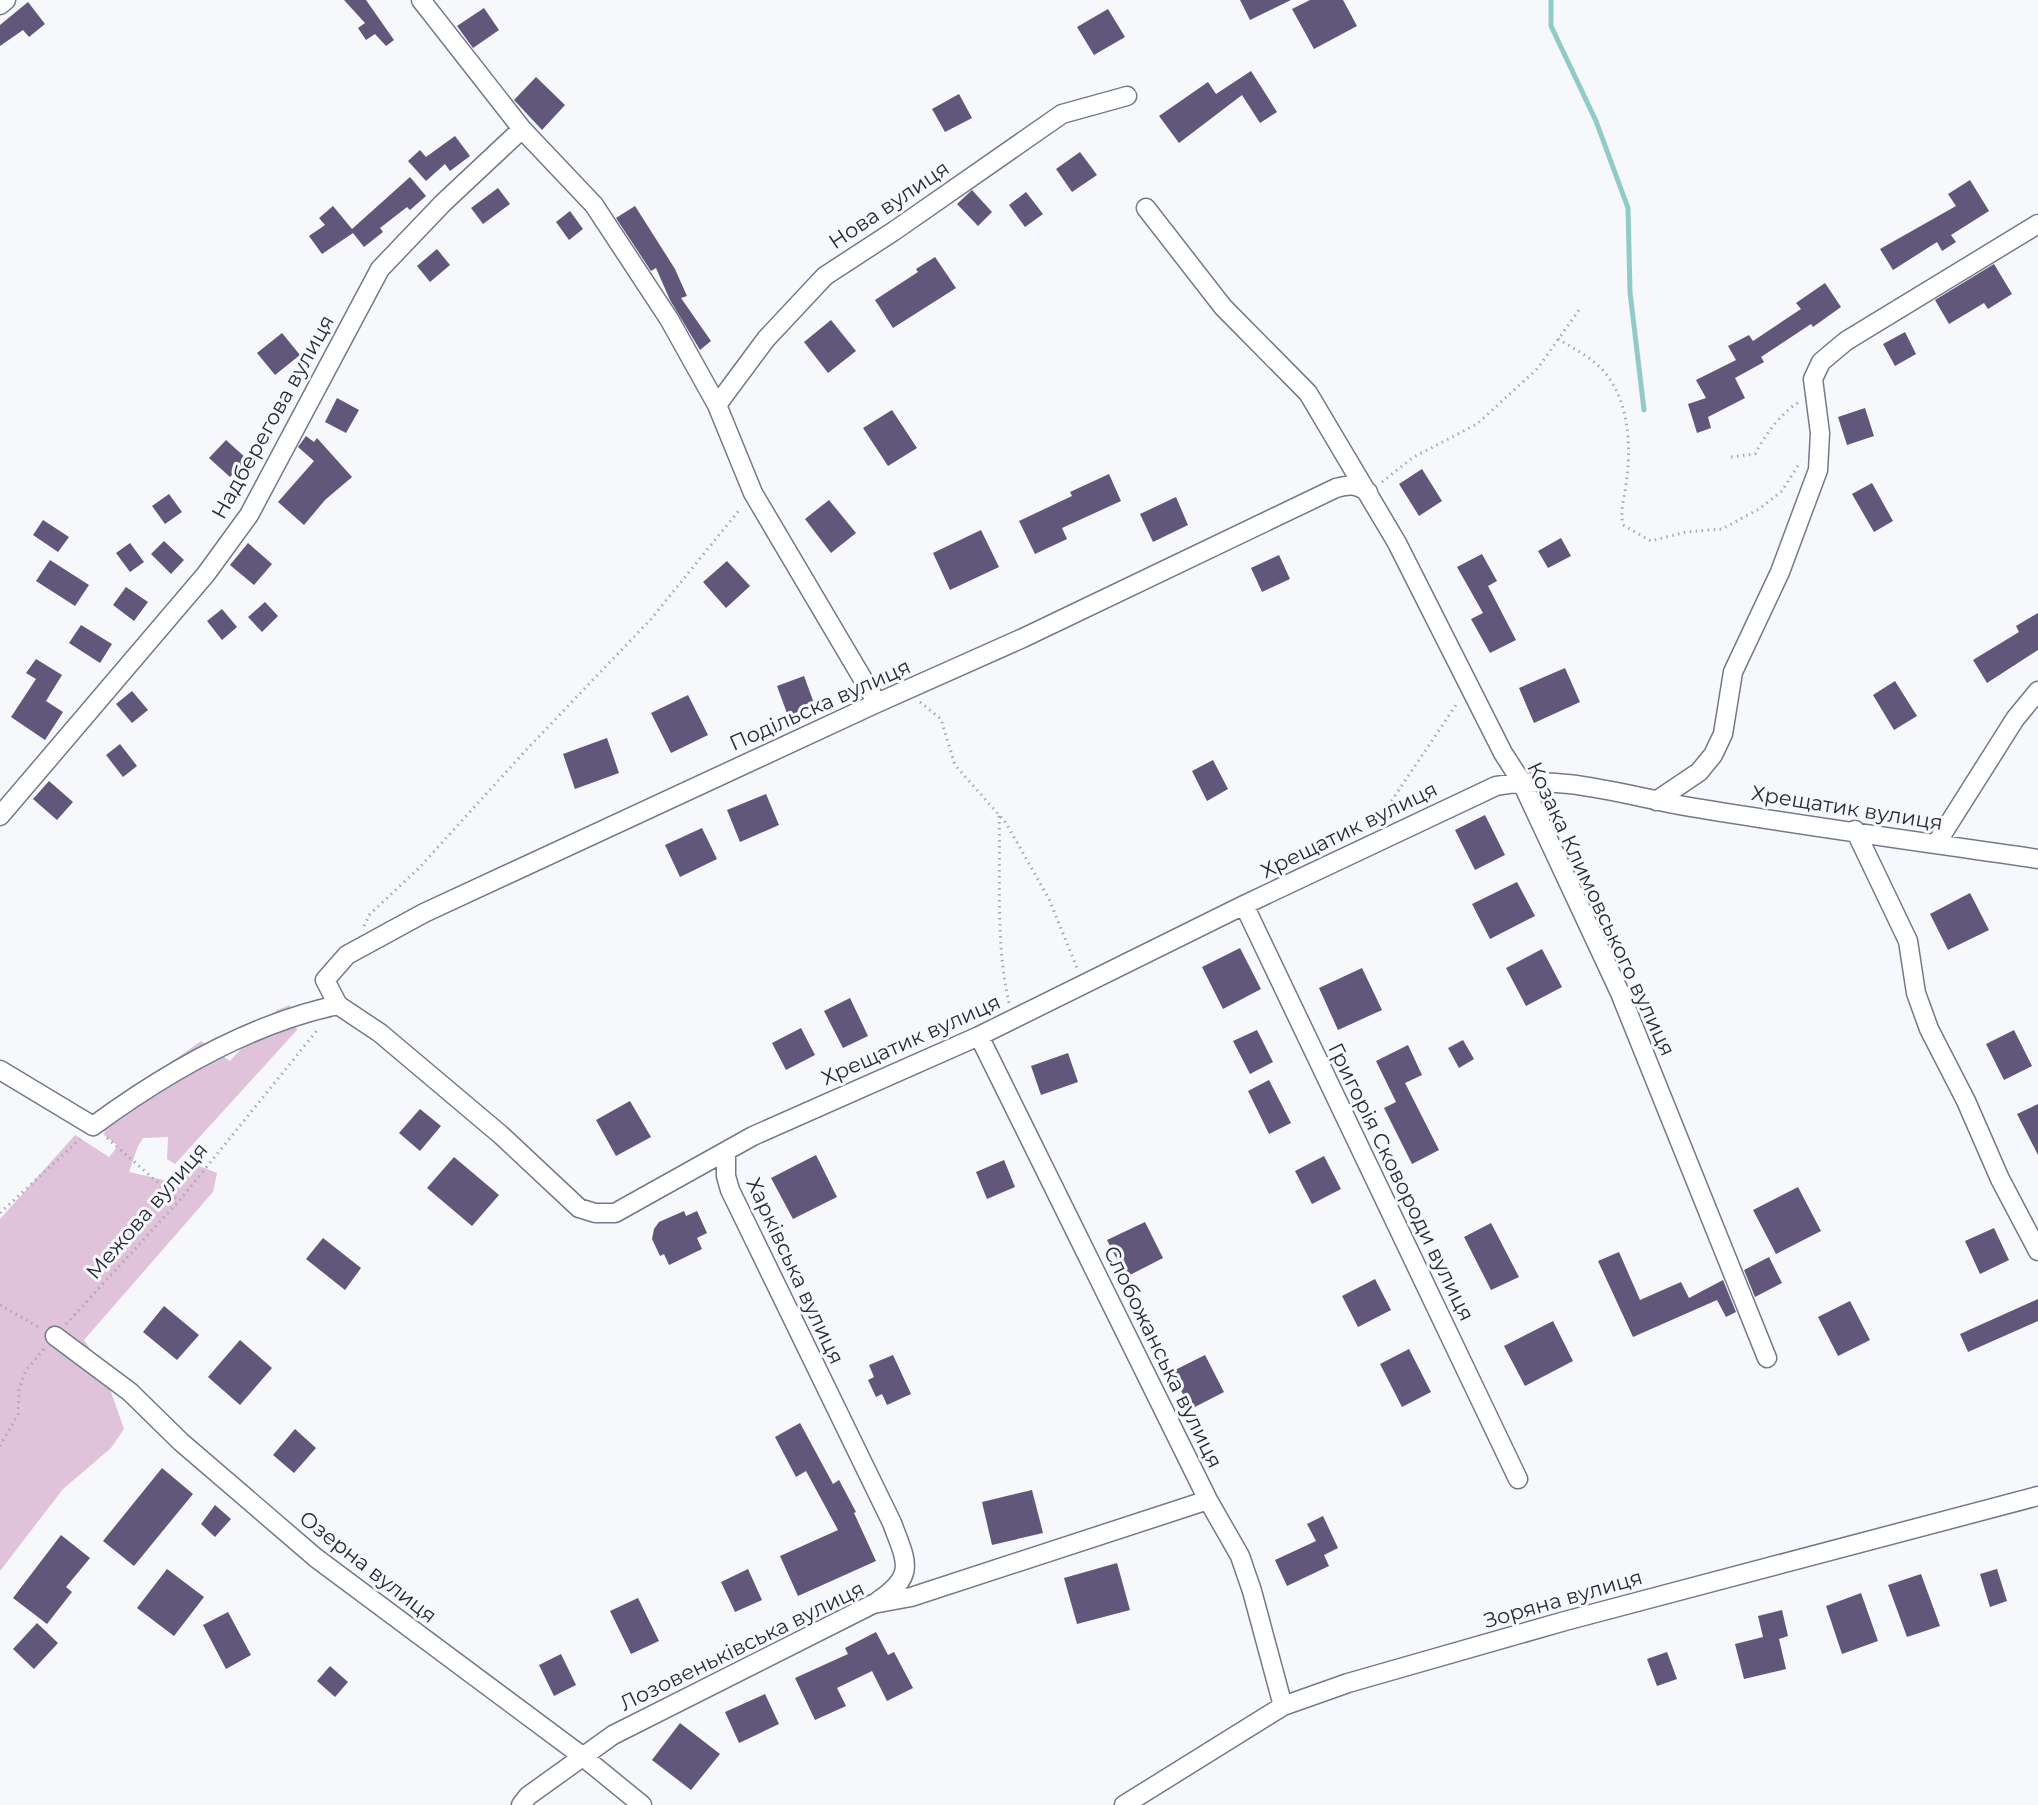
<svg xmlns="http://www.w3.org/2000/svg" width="2038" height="1805" font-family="Montserrat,sans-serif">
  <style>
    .green { fill: #e1c2db }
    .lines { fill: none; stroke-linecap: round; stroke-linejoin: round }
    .stream { stroke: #92cac8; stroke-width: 5 }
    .building { fill: #61577a }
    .minor-casing { stroke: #717a8b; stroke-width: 21 }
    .path { stroke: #a6a9ae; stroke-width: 3; stroke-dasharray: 1.5 4.5; stroke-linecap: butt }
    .minor { stroke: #fff; stroke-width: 18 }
    .labels { text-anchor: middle; stroke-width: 6; stroke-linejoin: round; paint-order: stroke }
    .street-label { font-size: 21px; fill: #272b33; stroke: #f6f8fc }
  </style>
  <rect width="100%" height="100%" fill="#f6f8fc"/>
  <!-- green -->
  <path class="green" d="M290 1005 297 1030 175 1164 167 1159 168 1137 143 1138 138 1146 129 1172 177 1183 197 1165 217 1173 213 1192 84 1340 102 1366 124 1429 111 1448 63 1489 0 1571V1219L75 1135 109 1157 118 1146 104 1135 109 1106 201 1041 230 1061 277 1010Z"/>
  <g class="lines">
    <!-- stream -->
    <path class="stream" d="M1551 0V26L1596 121 1628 208 1630 292 1644 410"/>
  </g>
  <!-- building -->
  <path class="building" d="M344 0H366L394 40 386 46 375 34 366 40 358 28 365 23Z
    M1240 0H1291L1250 20Z
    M1310 0H1343L1357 26 1314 49 1292 9Z
    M28 2 45 24 29 37 23 30 0 46V25Z
    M484 8 499 30 473 48 457 26Z
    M1108 9 1125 37 1094 55 1077 27Z
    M1251 71 1277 112 1260 123 1242 95 1179 143 1159 116 1208 82 1216 94Z
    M536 77 565 105 542 130 514 100Z
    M959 94 972 118 945 132 932 109Z
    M455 136 470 156 450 171 445 164 426 181 408 161 420 150 426 157Z
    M1080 152 1097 175 1072 192 1056 169Z
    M410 177 426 196 410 210 407 207 380 228 383 232 364 247 353 233 322 254 309 236 325 225 319 218 333 206 352 229Z
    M1970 180 1989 211 1951 235 1956 242 1942 251 1937 242 1893 270 1880 249 1956 206 1948 194Z
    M498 188 510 204 483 224 471 208Z
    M972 190 992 212 978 226 957 204Z
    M1026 192 1043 214 1025 227 1009 205Z
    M635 206 675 269 687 296 681 298 711 341 700 350 670 300 656 268 651 271 616 218Z
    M570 211 583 229 569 240 556 222Z
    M437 249 450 265 430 282 417 266Z
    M935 257 956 288 893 328 875 300 918 272 916 269Z
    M1994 264 2012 294 1988 309 1984 303 1949 324 1935 300Z
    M1825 283 1841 307 1813 327 1811 324 1761 357 1764 362 1735 378 1745 398 1708 417 1711 428 1697 433 1688 404 1706 398 1696 380 1736 360 1728 346 1749 335 1753 341 1801 309 1796 303Z
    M831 320 856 351 828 373 804 342Z
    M1905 332 1916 354 1895 366 1883 344Z
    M282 333 300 355 275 375 257 353Z
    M337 398 359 410 346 433 325 422Z
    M1865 408 1874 436 1847 445 1838 417Z
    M892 410 917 448 888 466 863 428Z
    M306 436 314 442 317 438 352 477 325 500 304 525 278 502 314 461 298 447Z
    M226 440 247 459 230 477 209 458Z
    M1422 469 1442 501 1419 516 1399 484Z
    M1109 474 1121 501 1062 528 1067 539 1035 554 1019 521 1072 496 1070 492Z
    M1872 483 1893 521 1874 532 1852 494Z
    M169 494 182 512 165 524 152 506Z
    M1176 497 1188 525 1153 542 1140 514Z
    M829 500 856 533 831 553 805 519Z
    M43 520 69 537 58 552 33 535Z
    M981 530 999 567 950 590 933 553Z
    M1561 538 1571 556 1548 568 1538 551Z
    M164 541 184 560 171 574 151 554Z
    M130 543 144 562 130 572 116 553Z
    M248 543 272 564 254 585 230 565Z
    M1482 554 1497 581 1488 586 1516 640 1490 653 1471 619 1483 613 1457 567Z
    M1279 555 1290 579 1262 592 1251 568Z
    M50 560 89 585 75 606 36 581Z
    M727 561 750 586 726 608 703 582Z
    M126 587 148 602 134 621 113 605Z
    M265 602 278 616 262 632 248 617Z
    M222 609 237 627 222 640 207 621Z
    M2038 613V650L1987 683 1973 660 2019 632 2016 626Z
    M81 625 112 644 100 663 69 643Z
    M36 659 62 675 46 701 63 712 45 740 11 717 36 679 26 673Z
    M1565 668 1580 702 1534 723 1519 688Z
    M804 676 815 706 788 716 777 686Z
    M1895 681 1917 716 1894 730 1873 695Z
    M132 691 148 710 132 723 116 704Z
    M688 695 708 735 671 753 651 713Z
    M607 738 619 773 575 789 563 754Z
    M120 744 137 766 123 777 106 755Z
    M1213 760 1228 789 1207 801 1192 771Z
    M49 781 73 802 57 820 33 799Z
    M766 794 779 825 740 842 727 810Z
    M1485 815 1505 855 1475 870 1455 830Z
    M702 828 717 859 680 877 665 845Z
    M1517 882 1535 916 1490 939 1472 904Z
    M1970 893 1989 930 1948 950 1930 914Z
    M1240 948 1261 989 1223 1009 1202 967Z
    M1542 949 1562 987 1526 1006 1506 968Z
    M1362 968 1382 1010 1338 1030 1319 988Z
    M850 998 868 1036 843 1048 824 1011Z
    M801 1028 815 1055 786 1070 772 1043Z
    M1257 1030 1273 1062 1250 1074 1233 1041Z
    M2014 1030 2032 1066 2004 1080 1986 1044Z
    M1463 1040 1474 1059 1459 1068 1448 1048Z
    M1408 1045 1422 1075 1405 1083 1439 1150 1412 1164 1384 1108 1396 1102 1376 1061Z
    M1068 1053 1078 1082 1041 1095 1031 1066Z
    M1269 1080 1291 1123 1269 1134 1248 1091Z
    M630 1101 651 1137 616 1156 596 1120Z
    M2038 1104V1155L2017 1114Z
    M420 1109 441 1126 420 1151 399 1133Z
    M816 1155 837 1197 793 1219 771 1178Z
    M1324 1156 1341 1189 1312 1204 1295 1171Z
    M454 1157 499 1195 472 1226 427 1188Z
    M1004 1160 1015 1187 987 1199 976 1172Z
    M1798 1187 1821 1231 1776 1254 1753 1210Z
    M684 1211 686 1216 697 1211 707 1233 697 1238 702 1249 669 1265 664 1254 660 1256 652 1239 654 1229 659 1222Z
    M1145 1222 1163 1258 1126 1277 1107 1240Z
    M1491 1223 1519 1277 1491 1290 1464 1237Z
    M1994 1228 2009 1260 1980 1274 1965 1241Z
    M323 1238 361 1268 345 1290 306 1259Z
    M1619 1252 1640 1300 1681 1282 1689 1298 1723 1280 1736 1312 1726 1317 1717 1300 1633 1337 1598 1261Z
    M1769 1257 1782 1283 1755 1297 1744 1270Z
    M1375 1279 1391 1310 1358 1327 1342 1296Z
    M2038 1299V1321L1968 1352 1960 1334Z
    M1850 1301 1870 1340 1838 1356 1818 1317Z
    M164 1306 199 1335 177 1360 143 1332Z
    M1553 1321 1573 1361 1525 1386 1504 1346Z
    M240 1340 272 1368 240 1405 208 1377Z
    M1409 1349 1431 1392 1402 1407 1380 1364Z
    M893 1355 911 1394 887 1405 882 1394 876 1397 868 1380 874 1377 869 1365Z
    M1205 1355 1224 1392 1191 1409 1171 1372Z
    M800 1423 833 1484 839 1480 856 1512 854 1513 876 1561 798 1596 780 1556 838 1530 806 1471 796 1477 775 1437Z
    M295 1429 316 1448 294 1473 273 1455Z
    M162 1468 193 1494 134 1566 103 1541Z
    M1032 1490 1043 1533 992 1545 982 1502Z
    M215 1505 231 1519 215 1537 201 1524Z
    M1323 1516 1338 1548 1324 1555 1329 1566 1287 1586 1275 1560 1316 1541 1307 1524Z
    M61 1535 90 1558 66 1587 72 1592 47 1624 13 1598Z
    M1117 1563 1130 1610 1077 1624 1064 1578Z
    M167 1569 204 1597 174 1636 137 1608Z
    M748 1569 762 1600 735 1612 721 1582Z
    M1997 1569 2007 1601 1990 1607 1980 1574Z
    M1921 1574 1940 1626 1907 1637 1888 1585Z
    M1861 1593 1878 1641 1842 1654 1826 1606Z
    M638 1598 659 1641 631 1654 610 1611Z
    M1782 1610 1788 1636 1779 1639 1786 1669 1744 1679 1735 1644 1763 1637 1758 1616Z
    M228 1612 251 1655 226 1669 203 1625Z
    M37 1623 58 1643 34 1669 13 1649Z
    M876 1632 888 1655 894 1652 913 1688 887 1701 872 1671 837 1688 846 1706 815 1720 795 1678 848 1654 845 1648Z
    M1667 1652 1677 1679 1657 1686 1647 1659Z
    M561 1654 576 1685 554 1696 539 1665Z
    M330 1666 348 1682 335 1697 317 1681Z
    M765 1694 779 1724 739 1743 725 1712Z
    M680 1723 720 1754 691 1790 652 1760Z"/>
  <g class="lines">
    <!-- minor casing -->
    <g class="minor-casing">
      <path id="minor" d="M421 0 522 129 594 205 669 319 717 405 753 493 877 703
        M0 5 6 0
        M1146 208 1223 307 1308 393 1397 543 1503 753 1521 781 1620 993 1767 1358
        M717 405 766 339 825 276 894 231 1062 114 1127 96
        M1368 492C1356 484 1350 484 1336 488L1023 638 877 703 424 913 347 955 325 980 338 1005 380 1033 501 1135 579 1208 595 1213H615L753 1136 979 1036 1244 905 1496 786C1559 773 1627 796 1690 807 1805 826 1922 842 2038 859
        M1656 801 1699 772 1713 755 1723 734 1733 672 1780 572 1818 470 1820 433 1813 379 1821 362 1846 341 2038 224
        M0 816 206 574 249 515 380 269 443 203 522 129
        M1855 830 1908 941 1916 993 1929 1029 1966 1101 2000 1179 2038 1251
        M1936 844 2015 719 2038 691
        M1244 905 1518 1479
        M979 1036 1208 1500 1240 1556 1252 1591 1283 1706
        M0 1070 93 1126C164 1074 252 1023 338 1005
        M726 1151V1176L730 1190 892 1523C906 1561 917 1575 878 1601
        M55 1336 130 1392 181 1442 316 1558 582 1756 642 1805
        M521 1805 528 1796 613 1735 873 1604 911 1597 1208 1500
        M1124 1805 1283 1706 1348 1683 1565 1621 2038 1496"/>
    </g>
    <!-- path -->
    <path class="path" d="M1558 339C1576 350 1597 360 1609 378 1630 408 1631 450 1626 485 1624 500 1620 510 1623 525L1651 541 1686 532 1722 529 1759 509 1782 491 1799 464
      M1731 457 1755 454C1765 435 1780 414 1799 402
      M1382 482 1412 458 1477 424 1538 368 1581 307
      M920 702 941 719 955 765 1006 823 1049 899 1077 968
      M999 816C1001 878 995 941 1009 1003
      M1378 821 1458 702
      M364 926 370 914 419 868 527 749 651 619 741 508
      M107 1138 179 1201
      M0 1213 80 1139
      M0 1305 40 1328
      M66 1324 179 1201 319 1028
      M0 1446 18 1414 19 1389 26 1370 44 1349"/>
    <!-- minor -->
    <use href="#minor" class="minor"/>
  </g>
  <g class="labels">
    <!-- street labels -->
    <g class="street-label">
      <text transform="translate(889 205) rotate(-34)" y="7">Нова вулиця</text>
      <text transform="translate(273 417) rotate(-61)" y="7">Надберегова вулиця</text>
      <text transform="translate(820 705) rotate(-24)" y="7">Подільска вулиця</text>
      <text transform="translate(1847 808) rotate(9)" y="7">Хрещатик вулиця</text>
      <text transform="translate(1349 830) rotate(-26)" y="7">Хрещатик вулиця</text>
      <text transform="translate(1601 909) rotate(65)" y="7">Козака Климовського вулиця</text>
      <text transform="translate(911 1040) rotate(-24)" y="7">Хрещатик вулиця</text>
      <text transform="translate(1401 1182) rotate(64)" y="7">Григорія Сковороди вулиця</text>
      <text transform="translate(147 1211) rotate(-49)" y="7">Межова вулиця</text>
      <text transform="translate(795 1271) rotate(65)" y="7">Харківська вулиця</text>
      <text transform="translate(1163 1357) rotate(64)" y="7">Слобожанська вулиця</text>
      <text transform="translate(368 1567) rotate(38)" y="7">Озерна вулиця</text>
      <text transform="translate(1563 1599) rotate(-16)" y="7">Зоряна вулиця</text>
      <text transform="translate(742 1646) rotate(-26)" y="7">Лозовеньківська вулиця</text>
    </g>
  </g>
</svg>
